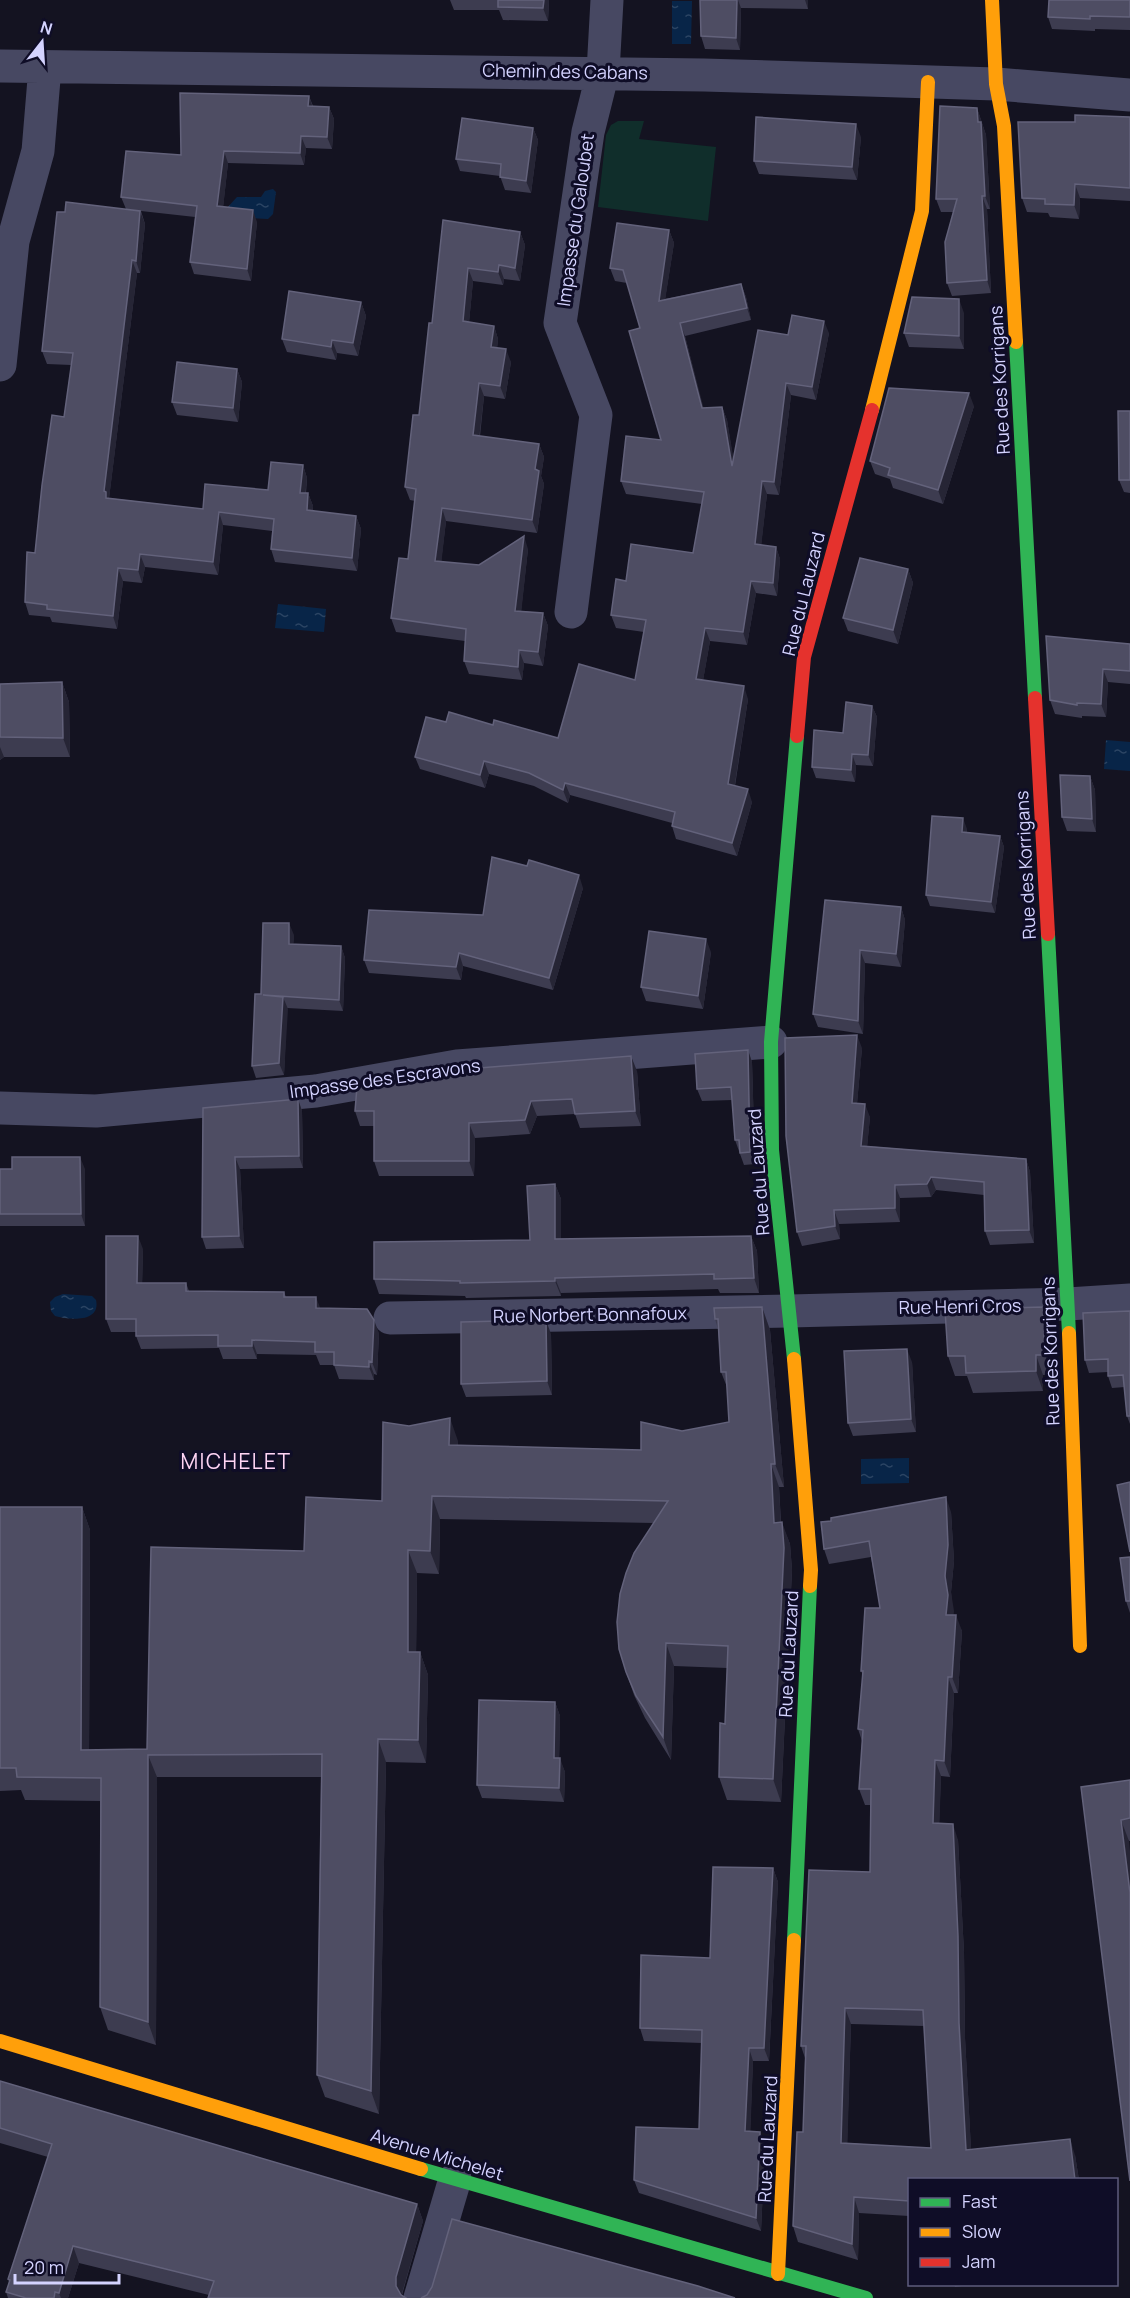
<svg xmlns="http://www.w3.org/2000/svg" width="1130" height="2298" font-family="Manrope,sans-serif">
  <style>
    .park { fill: #102e2b }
    .water { fill: url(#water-ripples) }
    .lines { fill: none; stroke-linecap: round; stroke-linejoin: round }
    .street { stroke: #474862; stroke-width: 33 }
    .fast { stroke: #30b455; stroke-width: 14 }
    .slow { stroke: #ff9f0a; stroke-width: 14 }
    .jam { stroke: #e5322d; stroke-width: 14 }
    .wall { fill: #3d3c50; fill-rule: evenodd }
    .shaded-wall { fill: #262535 }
    .building { fill: #4e4d63; stroke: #63627b; stroke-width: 1.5; fill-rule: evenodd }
    .labels { text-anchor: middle; stroke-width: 6; stroke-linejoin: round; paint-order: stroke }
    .street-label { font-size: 18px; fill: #d4d3ff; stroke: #0f0d27 }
    .quarter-label { font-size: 21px; letter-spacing: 1.5px; fill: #ffd5f4; stroke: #0f0d27 }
  </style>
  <defs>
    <pattern id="water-ripples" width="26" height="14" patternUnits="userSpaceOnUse" patternTransform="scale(1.5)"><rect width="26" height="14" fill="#082548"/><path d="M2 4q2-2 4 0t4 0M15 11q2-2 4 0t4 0" fill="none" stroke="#2b4463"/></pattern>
  </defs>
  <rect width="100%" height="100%" fill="#141321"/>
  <!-- park -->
  <path class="park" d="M618 121H644L639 139 716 147 708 221 598 207 606 135 611 125Z"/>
  <!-- water -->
  <path class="water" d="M672 1H692L691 44H672Z
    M273 189 276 192 273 214 268 219 234 217 227 208 237 197H261L265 191Z
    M278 604 326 609 324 632 275 628Z
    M1106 740 1130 742V771L1104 769Z
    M63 1294 92 1296 96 1300C101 1323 69 1320 55 1316L51 1311 50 1302 55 1297Z
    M909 1458V1483L861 1484V1459Z"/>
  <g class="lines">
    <!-- street -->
    <path class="street" d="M0 66 704 75 996 84 1130 95
      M0 365 13 241 38 151 45 67
      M571 612 596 415 560 323 588 132 603 72 607 0
      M0 1108 96 1111 316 1091 457 1066 771 1042
      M390 1318 790 1311 1068 1304 1130 1300
      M420 2298 455 2179"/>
    <!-- fast -->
    <path class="fast" d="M1016 342 1035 698
      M1048 934 1069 1333
      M794 1359 772 1150 771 1042 797 736
      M794 1940 810 1586
      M421 2169 866 2298"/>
    <!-- slow -->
    <path class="slow" d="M992 0 996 84 1004 126 1016 342
      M872 410 922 211 928 82
      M1069 1333 1080 1646
      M794 1359 811 1570 810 1586
      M0 2041 421 2169
      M778 2274 794 1940"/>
    <!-- jam -->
    <path class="jam" d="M1035 698 1048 934
      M797 736 804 657 872 410"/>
  </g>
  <!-- wall -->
  <path class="wall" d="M450 0H549L548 21 503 20 499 10H454Z
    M700 0H808V9L741 8 740 50 705 49 701 36Z
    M1130 0V30L1095 29V31L1052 29 1048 17Z
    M309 96 313 106 329 107 334 119 332 149 306 148 304 165 228 163 223 207 257 222 251 281 194 274 190 262 195 217 141 211 145 224 140 273H137L109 498 203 509 268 490 303 465 307 478 306 493H308L313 506V511L356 516 361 529 357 571 275 562 271 549 272 531 223 525 218 575 145 567 142 583 123 581 117 629 52 622 50 617 29 615 25 602 64 417 71 365 47 364 42 351 65 212 126 209 121 197 181 155Z
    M977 108 986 135 990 209H987L991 293 952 296 947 283 953 212H941L936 199Z
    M1130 117V201L1080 198 1079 219 1050 217 1048 213 1027 212 1022 198 1075 122Z
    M533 128 538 140 531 193 505 190 500 176 460 171 456 159Z
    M861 137 857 180 759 174 754 161Z
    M443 220 520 232 525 245 520 281 504 279 503 285 473 281 469 322 494 326 498 339 497 348 511 362 505 399 484 396 480 436 539 444 544 457 541 476 544 484 537 533 446 521 441 562 479 565 528 549 521 611 543 613 548 626 543 666 524 663 522 680 469 674 464 661 465 641 396 632 391 618 408 559 415 501 410 500 405 487 419 415 432 323Z
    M669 230 674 243 665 299 741 284 746 297 751 320 685 336 703 408 722 407 727 420 733 459 788 335 829 333 816 400 791 395 779 495 767 494 761 545 776 547 780 559 777 596 756 593 747 645 710 641 703 680 748 699 735 786 752 802 737 856 676 839 672 826V823L570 795 568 803 534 786 489 774 485 788 420 769 415 757 446 722 493 725 558 738 635 680 644 632 616 628 611 615 626 581 693 553 702 504 626 494 621 481 661 440 640 328 627 283 615 281 610 268Z
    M361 302 366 316 358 356 337 353 336 360 287 352 282 339Z
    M964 313V349L909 347 904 333Z
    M237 369 242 382 238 422 177 415 172 402Z
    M974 406 943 504 893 488 890 479 875 474 870 461Z
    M1130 411V493L1124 492 1119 480Z
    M908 569 913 583 898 644 848 631 843 618Z
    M1130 644V684L1108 682 1106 717 1082 716V718L1055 714 1050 700Z
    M62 682 69 702 70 757H4L0 760V684Z
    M872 706 877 717 873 766 856 765 855 782 816 778 812 767 843 733Z
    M1090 776 1095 790 1096 832 1067 831 1062 817Z
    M967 829V833L1000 836 1004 847 995 913 930 906 926 895Z
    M583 888 553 990 463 966 461 980 369 973 364 960 483 915Z
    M825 900 901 907 905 920 901 967 865 963 863 1034 818 1027 813 1014Z
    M294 935 293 944 341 946 345 958 343 1011 287 1008 284 1075 256 1078 252 1066 261 994Z
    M711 952 703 1009 646 1001 641 987Z
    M862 1048 857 1103 870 1117 867 1146 1026 1159 1030 1172 1034 1243 990 1245 985 1231 984 1195 936 1190 931 1197 900 1198V1222L839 1224 840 1239 802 1246 797 1232Z
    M748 1050 752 1062 755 1164 744 1165 735 1140 732 1100 702 1101 697 1089Z
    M637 1071 641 1126 580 1128 575 1114 537 1116 530 1134 475 1138 474 1176H379L374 1161V1126H360L355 1111Z
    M298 1099 302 1111 303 1168 240 1169 244 1248 206 1249 202 1237 203 1108Z
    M0 1169H85V1226H0Z
    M555 1184 561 1199V1239L751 1236 757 1251 759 1293H720L718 1289 561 1293V1296L466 1298 465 1296 379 1294 374 1279 530 1240Z
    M143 1249 142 1283H186L189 1291 284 1292 286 1297 320 1308 379 1333 377 1375 374 1374V1380L339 1379 334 1365H320L316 1355 257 1354V1359H223L219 1348 141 1349 136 1336V1332H111L106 1319Z
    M762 1307 770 1330 784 1487H779L781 1522 790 1544 792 1570 781 1802 727 1800 719 1777 725 1724 727 1668 674 1666 671 1760 645 1718 634 1695 626 1672 654 1523 440 1519 439 1574 417 1573 416 1652H420L428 1675 426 1763 386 1762 379 2114 325 2097 317 2075 321 1777H157L156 2045 108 2030 100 2007V1801L25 1800 21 1790 0 1791V1507H82L90 1530 89 1750 147 1749 304 1551 382 1501 458 1441V1445L641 1450 682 1431 729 1422 727 1387 721 1372 718 1329 715 1319Z
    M1043 1307 1050 1327 1052 1374 1043 1375V1391L973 1393 967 1376H955L948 1356Z
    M1130 1311V1424L1127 1416 1125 1387 1112 1388 1108 1376V1372L1089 1373 1085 1360Z
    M551 1334 552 1395 466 1397 461 1384Z
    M912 1362 916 1432 853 1436 848 1423Z
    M951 1512 954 1561 951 1592 953 1615 962 1631 958 1693H954L950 1777 941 1776 939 1823 958 1840 964 1952 965 2038 971 2150 1075 2155 1079 2180H909V2216L859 2213 858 2260 798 2242 793 2226 803 2132 805 2058 801 2046 870 1872V1805H865L859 1789 862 1741 858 1729 863 1675 861 1671 880 1608 871 1557 829 1564 824 1549ZM851 2024 924 2026 931 2148 847 2143Z
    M1130 1557V1613L1126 1601Z
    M555 1702 560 1716 559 1758 565 1772 564 1802 482 1798 477 1785Z
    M1130 1780V1841H1129L1081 1787Z
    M773 1868 778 1882 769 2061H753L750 2132H760L765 2145 761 2231 639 2193 634 2180 699 2129 702 2043 644 2041 640 2028 710 1958Z
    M0 2081 417 2204 423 2221 402 2295H209L79 2263 68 2298H8L6 2292 9 2282 8 2279 48 2157 0 2143Z
    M954 2284H976L955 2287Z"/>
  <!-- shaded-wall -->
  <path class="shaded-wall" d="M544 0H549L548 21 543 8Z
    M737 0H738L741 8 740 50 736 38Z
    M805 0H808V9Z
    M309 96 313 108 308 106Z
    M329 107 334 119 332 149 327 137Z
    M977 108 986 135 990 209 985 196Z
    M856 124 861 137 857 180 852 167Z
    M533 128 538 140 531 193 526 181Z
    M301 136 306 148 304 165 300 153Z
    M224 151 228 163 222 218 217 206Z
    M1075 184 1080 198 1079 219 1074 205Z
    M982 196 987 209 991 293 987 280Z
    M253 210 257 222 251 281 247 269Z
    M140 211 145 224 140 273 136 261Z
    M669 230 674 243 663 314 659 301Z
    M520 232 525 245 520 281 515 268Z
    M132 260 137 273 109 499 110 511 104 491Z
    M499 265 504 279 503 285 498 272Z
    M468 268 473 281 468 334 463 321Z
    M741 284 746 297 751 320 747 308Z
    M959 299 964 313V349L959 336Z
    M361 302 366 316 358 356 353 343Z
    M824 321 829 333 816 400 812 387Z
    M680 323 685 336 707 421 702 408Z
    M494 326 498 339 496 360 491 347Z
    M332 340 337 353 336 360 331 347Z
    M506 349 511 362 505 399 500 386Z
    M237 369 242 382 238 422 233 408Z
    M479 383 484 396 478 448 473 435Z
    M786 383 791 395 779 495 774 482Z
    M969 393 974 406 943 504 938 490Z
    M722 407 727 420 737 479 732 466Z
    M539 444 544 457 541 476 544 484 537 533 532 520 535 469Z
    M303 465 307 478 304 506 300 493Z
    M762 481 767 494 760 557 755 544Z
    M308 493 313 506 312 523 307 510Z
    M442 508 446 521 440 575 435 561Z
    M219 512 223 525 218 575 213 562Z
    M356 516 361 529 357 571 352 558Z
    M524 536 528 549 520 624 515 611Z
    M776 547 780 559 777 596 773 583Z
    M140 554 145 567 142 583 138 570Z
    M118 568 123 581 117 629 113 616Z
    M908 569 913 583 898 644 893 630Z
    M751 581 756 593 747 645 743 632Z
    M543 613 548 626 543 666 538 652Z
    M705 628 710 641 701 692 696 679Z
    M519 650 524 663 522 680 518 667Z
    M1103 669 1108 682 1106 717 1101 704Z
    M62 682 69 702 70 757 63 738Z
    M744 686 748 699 733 796 728 784Z
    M872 706 877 717 873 766 868 755Z
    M0 747 4 757 0 760Z
    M852 754 856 765 855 782 851 770Z
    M484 761 489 774 485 788 480 775Z
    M1090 776 1095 790 1096 832 1092 819Z
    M565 783 570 795 568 803 563 790Z
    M748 789 752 802 737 856 732 843Z
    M963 818 967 829 966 843 962 832Z
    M1000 836 1004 847 995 913 991 902Z
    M579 875 583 888 553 990 549 978Z
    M901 907 905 920 901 967 896 954Z
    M289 923 294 935 293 956 289 944Z
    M706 939 711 952 703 1009 698 996Z
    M341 946 345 958 343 1011 339 1000Z
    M860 950 865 963 863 1034 858 1021Z
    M459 953 463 966 461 980 456 967Z
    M283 997 288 1009 284 1075 279 1063Z
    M857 1035 862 1048 856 1116 852 1103Z
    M748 1050 752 1062 755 1164 750 1152Z
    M631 1056 637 1071 641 1126 635 1111Z
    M298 1099 302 1111 303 1168 299 1156Z
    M531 1101 537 1116 530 1134 525 1120Z
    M865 1104 870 1117 866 1159 861 1146Z
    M469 1123 475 1138 474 1176 469 1161Z
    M80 1157 85 1169V1226L81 1214Z
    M235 1157 240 1169 244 1248 239 1236Z
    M1026 1159 1030 1172 1034 1243 1029 1230Z
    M931 1177 936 1190 931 1197 927 1184Z
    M555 1184 561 1199V1254L555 1239Z
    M895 1185 900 1198V1222L895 1208Z
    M834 1210 839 1224 840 1239 835 1226Z
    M138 1236 143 1249 142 1296 137 1283Z
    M751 1236 757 1251 759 1293 754 1278Z
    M555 1278 561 1293V1296L555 1281Z
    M316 1297 321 1310 316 1308Z
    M762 1307 770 1330 784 1487 775 1464Z
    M1043 1307 1050 1327 1052 1374 1045 1355Z
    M374 1320 379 1333 377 1375 372 1362Z
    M546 1320 551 1334 552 1395 547 1381Z
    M252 1340 257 1354V1359L252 1346Z
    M907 1349 912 1362 916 1432 911 1419Z
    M1036 1355 1043 1375V1391L1036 1371Z
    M369 1361 374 1374V1380L369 1367Z
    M450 1418 458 1441 457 1467 449 1445Z
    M771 1464 779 1487 782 1546 774 1523Z
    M432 1496 440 1519 439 1574 430 1551Z
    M946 1497 951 1512 954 1561 951 1592 954 1611 952 1630 946 1615Z
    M82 1507 90 1530 89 1773 81 1750Z
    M782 1522 790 1544 792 1570 781 1802 773 1779Z
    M408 1550 417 1573 416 1675 408 1652Z
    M956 1615 962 1631 958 1693 952 1677Z
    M666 1643 674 1666 671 1760 663 1737Z
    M420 1652 428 1675 426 1763 418 1740Z
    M948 1677 954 1693 950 1777 944 1761Z
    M555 1702 560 1716 559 1771 554 1758Z
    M378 1739 386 1762 379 2114 371 2091Z
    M148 1755 157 1777 156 2045 148 2022Z
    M560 1758 565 1772 564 1802 559 1788Z
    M935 1760 941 1776 939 1839 933 1823Z
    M1121 1820 1129 1841 1130 1851V1893Z
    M953 1824 958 1840 964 1952 965 2038 972 2166 966 2150 959 2023Z
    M773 1868 778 1882 769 2061 764 2048Z
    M845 2008 851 2024 847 2159 841 2143Z
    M749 2048 753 2061 750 2144 745 2131Z
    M760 2132 765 2145 761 2231 756 2218Z
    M1070 2139 1075 2155 1079 2180H1075Z
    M854 2197 859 2213 858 2260 852 2244Z
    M417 2204 423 2221 402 2293V2298L396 2286V2277Z
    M73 2246 79 2263 68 2298H61L59 2293Z"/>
  <!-- building -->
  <path class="building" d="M498 0H544L543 8 498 7Z
    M700 0H737L736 38 701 36Z
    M1049 0H1130V17L1090 16V19L1048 17Z
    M180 93 309 96 308 106 329 107 327 137 301 136 300 153 224 151 217 206 253 210 247 269 190 262 197 206 121 197 126 151 181 155Z
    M940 106 977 108 978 122H981L985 196H982L987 280 947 283 945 242 957 199H936Z
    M1075 115 1130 117V188L1075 184 1074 205 1045 204V199L1022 198 1018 122H1075Z
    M756 117 856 124 852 167 754 161Z
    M462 118 533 128 526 181 500 177 501 164 456 159Z
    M66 202 140 211 136 261 132 260 104 491 106 492V498L203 509 205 484 268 490 271 462 303 465 300 493H308L307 510 356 516 352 558 271 549 274 519 219 512 213 562 140 554 138 570 118 568 113 616 47 609V605L25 602 27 552 35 553 42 485 52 415 64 417 73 353 42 351 57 212H65Z
    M443 220 520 232 515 268 499 265 498 272 468 268 463 321 494 326 491 347 506 349 500 386 479 383 473 435 539 444 535 469 539 471 532 520 442 508 435 561 479 565 524 536 515 611 543 613 538 652 519 650 518 667 464 661 466 629 391 618 399 558 408 559 416 489 405 487 413 415H419L429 323H432Z
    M617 223 669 230 659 301 741 284 747 308 680 323 702 408 722 407 732 466 758 330 788 335 792 315 824 321 812 387 786 383 774 482 762 481 755 544 776 547 773 583 751 581 743 632 705 628 696 679 744 686 728 784 748 789 732 843 672 826 675 812 565 783 563 790 529 773 484 761 480 775 415 757 426 717 446 722 449 712 493 725 494 720 558 738 579 664 635 680 646 620 611 615 616 579 626 581 631 544 693 553 704 492 621 481 626 436 661 440 629 331 640 328 623 270 610 268Z
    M289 291 361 302 353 343 332 340 331 347 282 339Z
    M912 297 959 299V336L904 333Z
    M177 362 237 369 233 408 172 402Z
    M889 388 969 393 938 490 888 475 890 468 870 461Z
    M1118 411H1130V480H1119Z
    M860 558 908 569 893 630 843 618Z
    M1046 636 1130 644V671L1103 669 1101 704 1077 703V705L1050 700Z
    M62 682 63 738 0 737V684Z
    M846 702 872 706 868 755 852 754 851 770 812 767 814 730 843 733Z
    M1060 775 1090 776 1092 819 1062 817Z
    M932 816 963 818 962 832 1000 836 991 902 926 895Z
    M492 857 527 866 529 860 579 875 549 978 459 953 456 967 364 960 369 910 483 915Z
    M825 900 901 907 896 954 860 950 858 1021 813 1014Z
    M263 923H289V944L341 946 339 1000 263 995 283 997 279 1063 252 1066 255 994H261Z
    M649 931 706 939 698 996 641 987Z
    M857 1035 852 1103 865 1104 861 1146 1026 1159 1029 1230 985 1231 984 1182 931 1177 927 1184 895 1185V1208L834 1210 835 1226 797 1232 786 1136 785 1038Z
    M748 1050 750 1152 740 1153 739 1140H735L731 1087 697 1089 695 1054Z
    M631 1056 635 1111 575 1114 572 1099 531 1101 525 1120 469 1123V1161H374V1111H355L357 1087 454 1070Z
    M298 1099 299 1156 235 1157 239 1236 202 1237 203 1108Z
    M12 1157H80L81 1214H0V1169H12Z
    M555 1184V1239L751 1236 754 1278 714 1279V1274L555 1278V1281L460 1283V1281L374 1279V1242L530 1240 527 1186Z
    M106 1236H138L137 1283H186V1291L284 1292V1297H316V1308L367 1309 374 1320 372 1362 369 1361V1367L334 1365V1352H315V1342L252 1340V1346H218V1335L136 1336V1319H106Z
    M762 1307 775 1464H771L774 1523 782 1522 784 1548 773 1779 719 1777 720 1723 725 1724 728 1646 666 1643 663 1737 636 1696 626 1672 619 1649 617 1622 620 1594 626 1573 634 1553 668 1501 432 1496 430 1551 408 1550V1652H420L418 1740 378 1739 371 2091 317 2075 322 1754 148 1755V2022L100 2007 101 1778 17 1777 16 1768H0V1507H82L81 1750 147 1749 151 1547 304 1551 306 1497 382 1501 383 1422 409 1426 450 1418 449 1445 641 1450V1422L682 1431 729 1422 726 1372H721L718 1319H715L714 1308Z
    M1043 1307 1045 1355H1036V1371L966 1373 965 1356H948L945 1310Z
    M1130 1311V1416H1127L1123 1375 1108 1376V1359L1085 1360 1083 1313Z
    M546 1320 547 1381 461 1384V1322Z
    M907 1349 911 1419 848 1423 844 1351Z
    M1130 1482V1552L1117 1485Z
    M946 1497 948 1545 945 1576 948 1595 946 1615H956L952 1677H948L944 1761 935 1760 933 1823 953 1824 958 1936 959 2023 966 2150 1070 2139 1075 2180H909V2201L854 2197 852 2244 793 2226 797 2132H803L806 2046H801L809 1870 870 1872 871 1789H859L863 1730 858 1729 863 1671H861L865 1608H880L869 1541 824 1549 821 1522 831 1521V1518ZM845 2008 923 2010 931 2148 841 2143Z
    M1130 1557V1601H1126L1120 1558Z
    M479 1700 555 1702 554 1758H560L559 1788 477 1785Z
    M1130 1780V1818L1121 1820 1130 1893V2181L1081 1787Z
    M713 1867 773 1868 764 2048H749L745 2131 760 2132 756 2218 634 2180 636 2127 699 2129 702 2030 640 2028 641 1955 710 1958Z
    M0 2081 417 2204 396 2277V2286L401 2295 406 2298H208L214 2281 73 2246 59 2293 55 2292 54 2298H26L6 2292 10 2280 8 2279 52 2144 0 2128Z
    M452 2219 698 2286 735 2298H421L427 2295 432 2287Z"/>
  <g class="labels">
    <!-- street labels -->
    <g class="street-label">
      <text transform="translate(565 72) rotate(1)" y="6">Chemin des Cabans</text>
      <text transform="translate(576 220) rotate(-82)" y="6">Impasse du Galoubet</text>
      <text transform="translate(1000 380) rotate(-93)" y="6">Rue des Korrigans</text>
      <text transform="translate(804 594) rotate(-76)" y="6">Rue du Lauzard</text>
      <text transform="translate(1026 865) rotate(-93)" y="6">Rue des Korrigans</text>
      <text transform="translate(385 1079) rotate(-8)" y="6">Impasse des Escravons</text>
      <text transform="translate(759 1172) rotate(-94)" y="6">Rue du Lauzard</text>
      <text transform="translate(960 1307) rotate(-1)" y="6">Rue Henri Cros</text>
      <text transform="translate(590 1315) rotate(-1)" y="6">Rue Norbert Bonnafoux</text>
      <text transform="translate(1051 1351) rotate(-92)" y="6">Rue des Korrigans</text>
      <text transform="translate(789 1654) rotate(-87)" y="6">Rue du Lauzard</text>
      <text transform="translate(768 2139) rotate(-87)" y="6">Rue du Lauzard</text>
      <text transform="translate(437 2155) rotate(17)" y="6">Avenue Michelet</text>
    </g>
    <!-- quarter labels -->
    <g class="quarter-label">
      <text x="236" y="1469">MICHELET</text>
    </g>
  </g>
  <!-- legend -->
  <rect x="908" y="2178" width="210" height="108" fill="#0f0d27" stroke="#5e5c7d" stroke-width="1.5"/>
  <rect x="920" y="2198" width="30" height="9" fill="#30b455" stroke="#5e5c7d" stroke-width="1.5"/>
  <text x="962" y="2208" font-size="18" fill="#d4d3ff">Fast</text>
  <rect x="920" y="2228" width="30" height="9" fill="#ff9f0a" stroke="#5e5c7d" stroke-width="1.5"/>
  <text x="962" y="2238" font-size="18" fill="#d4d3ff">Slow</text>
  <rect x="920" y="2258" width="30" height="9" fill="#e5322d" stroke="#5e5c7d" stroke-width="1.5"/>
  <text x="962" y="2268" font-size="18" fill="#d4d3ff">Jam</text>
  <!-- north arrow -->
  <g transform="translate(42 42) rotate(17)" stroke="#0f0d27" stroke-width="4.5" paint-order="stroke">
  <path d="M0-4.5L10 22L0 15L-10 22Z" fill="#d4d3ff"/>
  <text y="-9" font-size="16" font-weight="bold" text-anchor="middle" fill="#d4d3ff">N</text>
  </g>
  <!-- scale -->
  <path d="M15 2274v9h104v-9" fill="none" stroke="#d4d3ff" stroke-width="3"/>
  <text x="24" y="2274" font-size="18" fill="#d4d3ff" stroke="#0f0d27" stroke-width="4.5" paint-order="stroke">20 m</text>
</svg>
